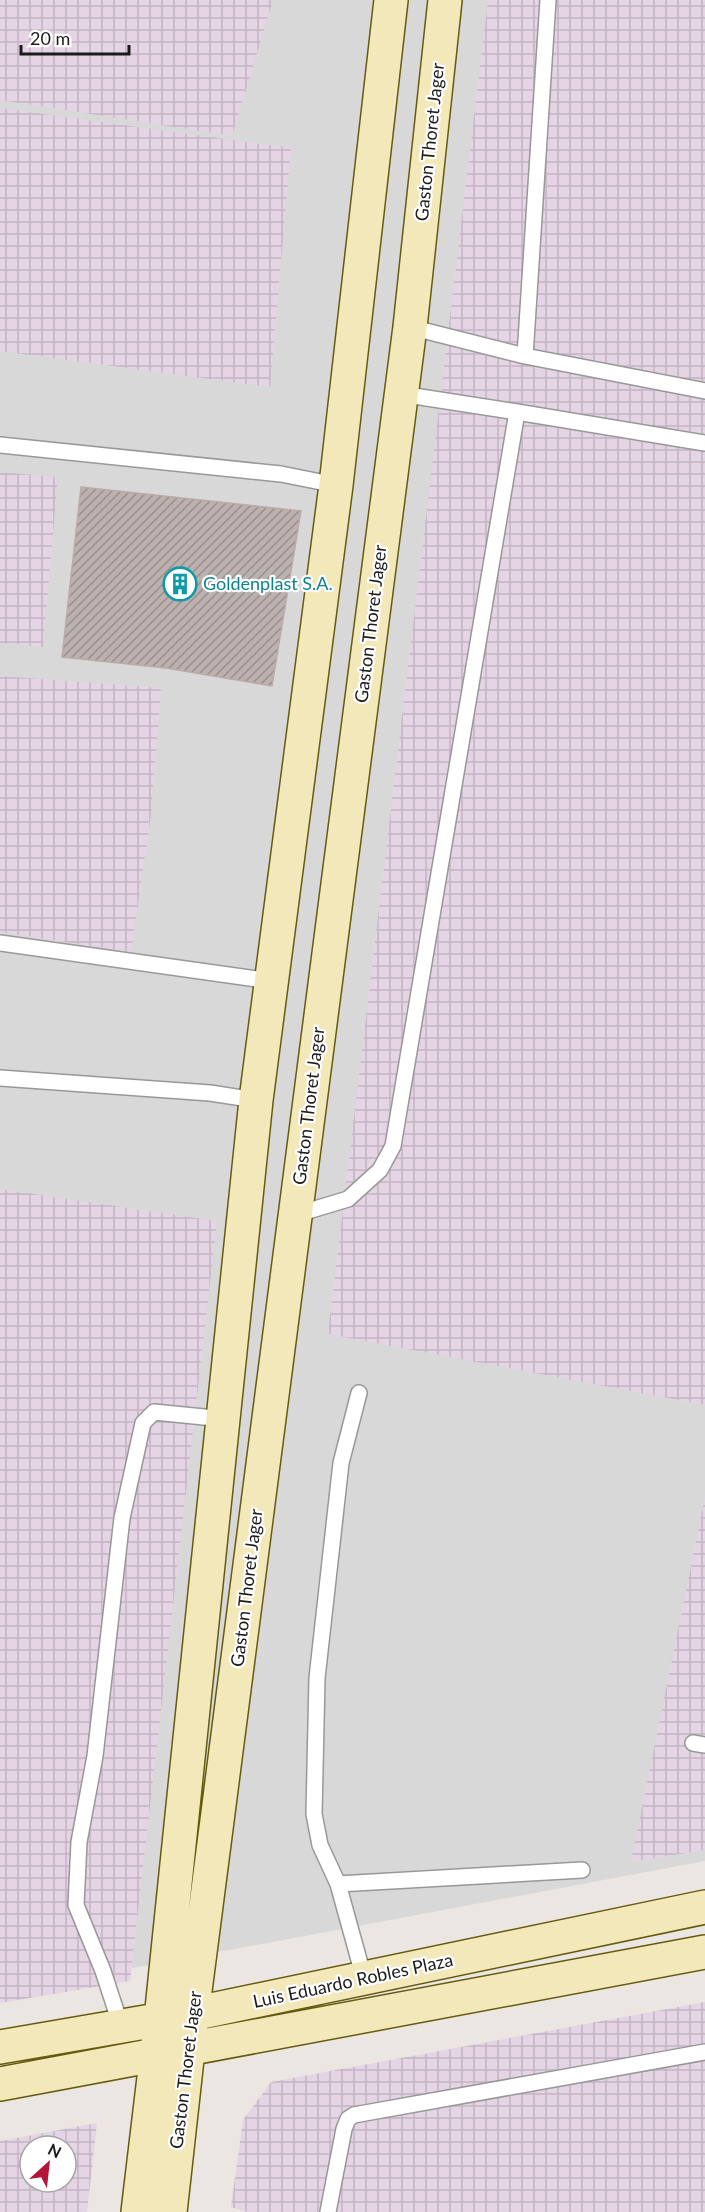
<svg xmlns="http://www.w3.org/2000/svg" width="705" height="2212" font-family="Lato,sans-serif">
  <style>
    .residential { fill: #d9d8d9 }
    .industrial { fill: url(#industrial-grid); fill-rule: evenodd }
    .building { fill: url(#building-hatch); stroke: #bcaaa6; stroke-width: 1.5 }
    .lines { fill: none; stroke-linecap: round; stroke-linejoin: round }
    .lane-casing { stroke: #989898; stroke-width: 18 }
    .secondary-casing { stroke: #655b0f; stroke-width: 36 }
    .lane { stroke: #fff; stroke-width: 15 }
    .secondary { stroke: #f2e8ba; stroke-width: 33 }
    .labels { text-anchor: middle; stroke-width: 4.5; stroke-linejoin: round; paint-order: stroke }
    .street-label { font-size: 18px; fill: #1b1b1b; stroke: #fff }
    .culture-label { font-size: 18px; fill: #0d838f; stroke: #fff; text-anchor: start }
  </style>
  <defs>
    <pattern id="industrial-grid" width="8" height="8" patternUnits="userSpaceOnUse" patternTransform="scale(1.5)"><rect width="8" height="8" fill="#e4d4e4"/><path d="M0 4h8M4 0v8" fill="none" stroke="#c3b5c3"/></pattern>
    <pattern id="building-hatch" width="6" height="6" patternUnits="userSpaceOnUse" patternTransform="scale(1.5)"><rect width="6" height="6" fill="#bcb1af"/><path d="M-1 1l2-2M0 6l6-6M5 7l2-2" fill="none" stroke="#988f8e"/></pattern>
  </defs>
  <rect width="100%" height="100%" fill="#ece6e2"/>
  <!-- residential -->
  <path class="residential" d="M0 0H705V1861L0 1993Z"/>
  <!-- industrial -->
  <path class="industrial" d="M0 0H273L232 136 0 100Z
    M488 0H705V1405L328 1334Z
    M0 108 291 148 270 387 0 351Z
    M0 472 58 477 43 647 0 643Z
    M0 676 161 688 151 815 131 952 0 932Z
    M0 1189 217 1221 130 1981 0 2003Z
    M705 1497V1850L631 1862Z
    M705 2002V2212H247L231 2207 243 2120 271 2082Z
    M97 2123 87 2212H0V2141ZM30 2146H66V2182H30Z"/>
  <!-- building -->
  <path class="building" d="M81 487 301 511 272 686 166 668 62 657Z"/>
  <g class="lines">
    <!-- lane casing -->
    <g class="lane-casing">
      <path id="lane" d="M410 327 525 356 705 391
        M525 356 548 0
        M517 412 705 443
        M0 445 281 474 336 485
        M0 943 271 981
        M0 1078 210 1093 256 1100
        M295 1215 348 1199 380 1170 393 1146 517 412 401 394
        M359 1393 341 1463 317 1678 314 1814 320 1845 338 1884 364 1978
        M693 1743 705 1745
        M338 1884 582 1870
        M121 2026 103 1971 76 1905 79 1842 95 1756 122 1518 143 1423 154 1412 224 1419
        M328 2212 344 2129 348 2119 354 2115 705 2052"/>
    </g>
    <!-- secondary casing -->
    <g class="secondary-casing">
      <path id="secondary" d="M0 2047 192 2014 705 1907
        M0 2084 705 1952
        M138 2212 161 2019 256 1100 336 485 391 0
        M170 2212 192 2014 410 327 445 0"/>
    </g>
    <!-- lane -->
    <use href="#lane" class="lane"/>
    <!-- secondary -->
    <use href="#secondary" class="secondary"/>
  </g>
  <!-- icons -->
  <defs>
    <g id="building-ring" transform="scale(1.725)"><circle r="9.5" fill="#fff" stroke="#0f9aa8" stroke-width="1.5"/><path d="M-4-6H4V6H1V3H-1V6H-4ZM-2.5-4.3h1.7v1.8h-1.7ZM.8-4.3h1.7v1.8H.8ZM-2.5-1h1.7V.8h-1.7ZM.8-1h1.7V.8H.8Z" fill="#0f9aa8"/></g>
  </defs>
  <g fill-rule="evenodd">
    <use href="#building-ring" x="180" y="584"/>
  </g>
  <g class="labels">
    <!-- street labels -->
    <g class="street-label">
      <text transform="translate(430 142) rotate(-84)" y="6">Gaston Thoret Jager</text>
      <text transform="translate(371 624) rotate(-83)" y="6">Gaston Thoret Jager</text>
      <text transform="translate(309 1106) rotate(-83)" y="6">Gaston Thoret Jager</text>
      <text transform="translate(247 1588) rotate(-83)" y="6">Gaston Thoret Jager</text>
      <text transform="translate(353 1981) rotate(-12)" y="6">Luis Eduardo Robles Plaza</text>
      <text transform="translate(186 2070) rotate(-83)" y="6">Gaston Thoret Jager</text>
    </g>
    <!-- culture labels -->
    <g class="culture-label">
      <text x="203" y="590">Goldenplast S.A.</text>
    </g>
  </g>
  <!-- north arrow -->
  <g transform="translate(48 2164) rotate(27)"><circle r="28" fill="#ffffff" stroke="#a4a4a4" stroke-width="1.5"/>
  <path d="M0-4.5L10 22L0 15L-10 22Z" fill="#b31438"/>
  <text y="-9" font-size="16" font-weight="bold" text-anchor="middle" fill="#1b1b1b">N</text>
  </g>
  <!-- scale -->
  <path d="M21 45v9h108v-9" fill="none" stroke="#1b1b1b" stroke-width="3"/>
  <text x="30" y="45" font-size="18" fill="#1b1b1b" stroke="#ffffff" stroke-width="4.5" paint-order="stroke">20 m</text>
</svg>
